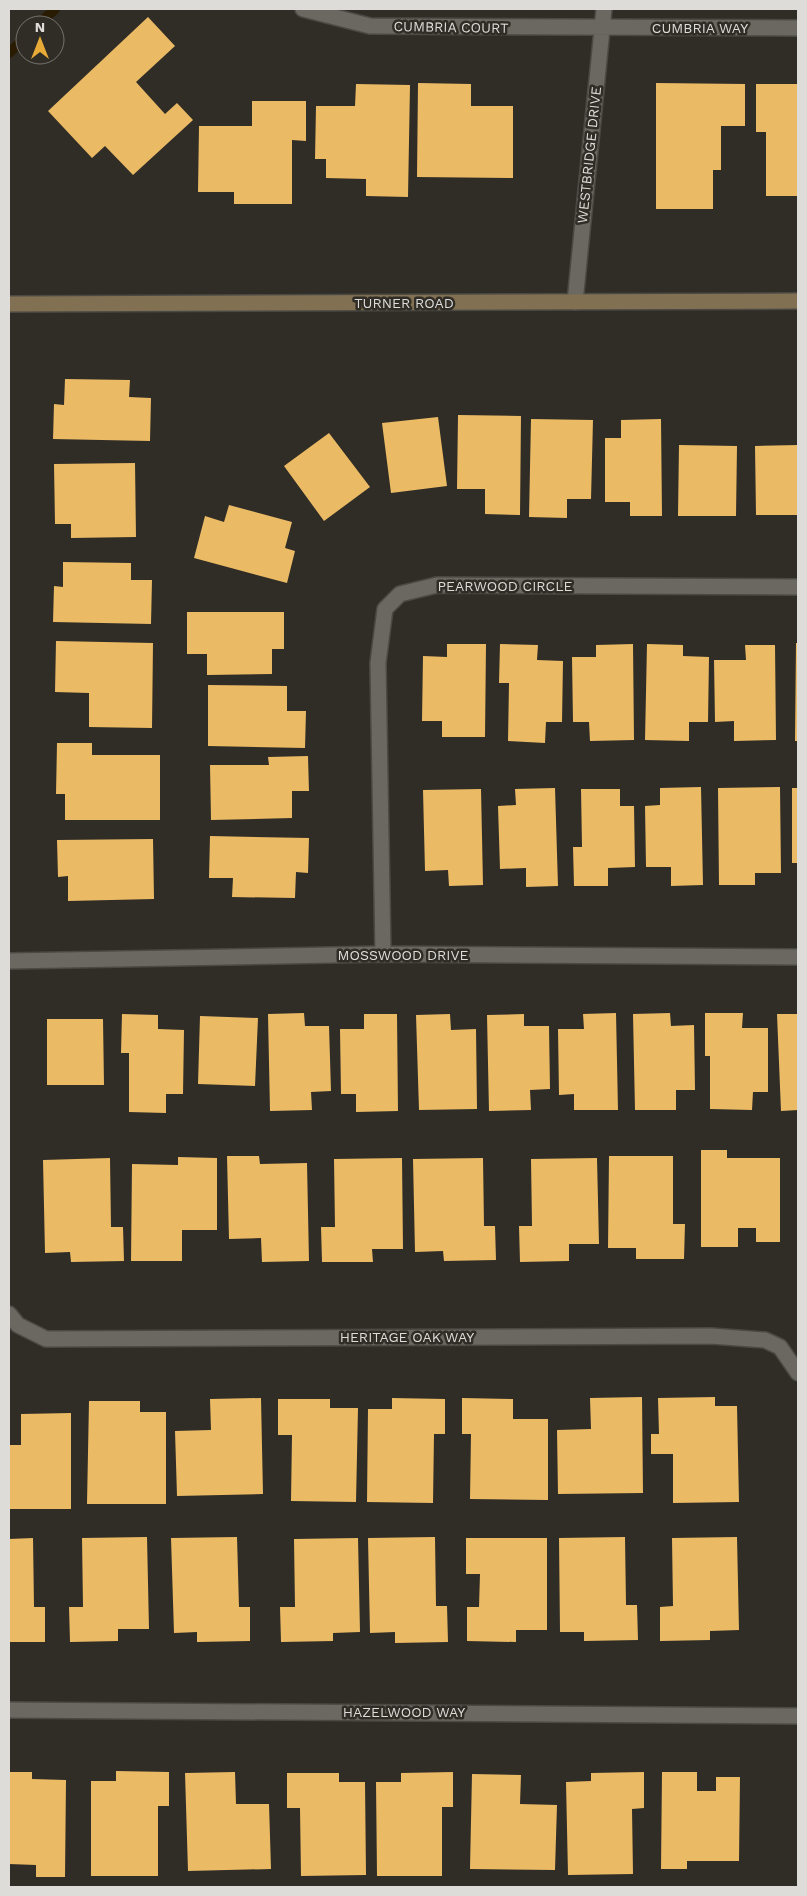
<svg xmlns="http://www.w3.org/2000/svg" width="807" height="1896" font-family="'Work Sans',sans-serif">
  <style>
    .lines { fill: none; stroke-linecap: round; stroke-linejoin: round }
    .stream { stroke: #2a1c02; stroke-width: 10 }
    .building { fill: #ebba65 }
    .minor-casing { stroke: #4b4944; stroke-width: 18 }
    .secondary-casing { stroke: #4b4944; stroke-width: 18 }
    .minor { stroke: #6b6761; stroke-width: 15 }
    .secondary { stroke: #817052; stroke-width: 15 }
    .labels { text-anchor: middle; stroke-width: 5; stroke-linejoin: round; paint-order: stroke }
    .street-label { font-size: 14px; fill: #dedcd9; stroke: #302d27 }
  </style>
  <rect width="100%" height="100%" fill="#302d27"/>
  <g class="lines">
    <!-- stream -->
    <path class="stream" d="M38 25 55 9
      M9 53 25 38"/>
  </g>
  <!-- building -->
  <path class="building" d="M148 17 175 46 136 82 165 114 177 103 193 120 133 175 105 146 92 158 48 111Z
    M418 83 471 84V106H513V178L417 177Z
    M656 83 745 84V126H721V170H713V209H656Z
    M356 84 410 85 408 197 366 196V179L326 178V159H315L316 106H355Z
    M756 84H798V196H766V132H756Z
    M252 101H306V141L292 140V204H234V192H198L199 126H252Z
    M65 379 130 380 129 397 151 398 150 441 53 439 54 404 64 405Z
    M458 415 521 416 520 515 485 514V489H457Z
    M438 417 447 486 391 493 382 423Z
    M531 419 593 420 591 499H567V518L529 517Z
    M661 419 662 516H630V502H605V438H621V420Z
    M329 433 370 487 324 521 284 466Z
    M679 445 737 446 736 516H678Z
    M798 445V515H756L755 446Z
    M135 463 136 537 71 538V524H55L54 464Z
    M229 505 292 522 285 548 295 551 287 583 194 558 205 516 224 522Z
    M63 562 131 563V580H152L151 624 53 622 54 586 63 587Z
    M187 612H284V649H272V674L207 675V654H187Z
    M56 641 153 643 152 728 89 727V693L55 692Z
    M796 643H798V741H795Z
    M447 644H486L485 737H442V721H422L423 656 447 657Z
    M500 644 538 645 537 660 563 661 562 722H546L545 743 508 741 509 683H499Z
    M633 644 634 740 590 741 589 722H573L572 657H596V645Z
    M647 644 683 645V656L709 657 708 722H689V741L645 740Z
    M745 645H775L776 740 734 741V721L715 722 714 660H746Z
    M208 685 287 686V711H306L305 748 208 746Z
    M57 743H92V755H160V820H65V794H56Z
    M308 756 309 791H292V818L211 820 210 765H269L268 757Z
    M701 787 703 885 671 886V867H646L645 806 660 805V788Z
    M780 787 781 873H755V885H719L718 788Z
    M555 788 558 886 526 887V868L500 869 498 806 516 805 515 789Z
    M792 788H798V863H792Z
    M481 789 483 885 449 886 448 870 425 871 423 790Z
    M581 789H620V806H634L635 867 608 868V886H574L573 847H582Z
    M210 836 309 838 308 873 296 872 295 898 232 897 233 878H209Z
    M153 839 154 899 68 901V876L58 877 57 840Z
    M304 1013 305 1026H329L331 1091 311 1092 312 1110 270 1111 268 1014Z
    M616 1013 618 1110H574V1094L559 1095 558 1029H584L583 1014Z
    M670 1013 671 1026 694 1025 695 1090H676V1110H635L633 1014Z
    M705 1013H743L742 1028H768V1092H753L752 1110 710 1109V1056H705Z
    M122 1014 158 1015V1029L184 1030 183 1094H166V1113L129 1112V1053H121Z
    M364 1014H397L398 1111 356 1112V1094H341L340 1029H364Z
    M450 1014 451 1030 476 1029 477 1109 419 1110 416 1015Z
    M524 1014V1026H549L550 1089 530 1090 531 1110 489 1111 487 1015Z
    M777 1014H798V1110L781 1111Z
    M200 1016 258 1018 255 1086 198 1084Z
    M47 1019H103L104 1085H47Z
    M701 1150H727V1158H780V1242H756V1228H738V1247H701Z
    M227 1156H259L260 1164 307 1163 309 1261 262 1262 261 1238 229 1239Z
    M609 1156H673V1224H685L684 1259H636V1248H608Z
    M178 1157 217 1158V1230H182V1261H131L132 1164 178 1165Z
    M110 1158 111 1227H123L124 1261 71 1262 70 1252 45 1253 43 1160Z
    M402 1158 403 1249H372L373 1262H322L321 1227H335L334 1159Z
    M483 1158 484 1226H495L496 1260 444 1261 443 1251 415 1252 413 1159Z
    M597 1158 599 1244H569V1261L520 1262 519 1226H532L531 1159Z
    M642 1397 643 1493 558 1494 557 1430 591 1429 590 1398Z
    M715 1397V1406H737L739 1502 673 1503V1454H651V1434H659L658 1398Z
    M261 1398 263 1494 177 1496 175 1431 211 1430 210 1399Z
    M392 1398 445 1399V1434H434L433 1503 367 1502 368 1409H392Z
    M462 1398 513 1399V1419H548V1500L470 1499 471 1434H462Z
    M278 1399H330V1408H358L356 1502 291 1501 292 1435H278Z
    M89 1401H140V1412H166V1504H87Z
    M71 1413V1509H9V1445H21V1414Z
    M147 1537 149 1629H118V1641L70 1642 69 1607H83L82 1538Z
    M237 1537 239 1607H250V1641L197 1642V1632L174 1633 171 1538Z
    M435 1537 436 1606H447L448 1642 395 1643V1632L370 1633 368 1538Z
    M625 1537 626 1605H637L638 1640 584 1641V1632H560L559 1538Z
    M737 1537 739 1630 710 1631V1640L660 1641V1607L673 1606 672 1538Z
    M33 1538 34 1607H45V1642H9V1539Z
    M358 1538 360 1632 333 1633V1641L281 1642 280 1607H295L294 1539Z
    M466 1538H547V1630H516V1642L467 1641V1607H479L480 1574H466Z
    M116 1771 169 1772V1806H158V1876H91V1781H116Z
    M9 1772H32V1779L66 1780 65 1877H36V1865L9 1864Z
    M235 1772 236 1804H269L271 1869 188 1871 185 1773Z
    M453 1772V1807H442V1876H377L376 1782H401V1773Z
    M644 1772V1808L632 1809 633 1874 568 1875 566 1782 591 1781V1773Z
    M662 1772H697V1791H716V1777H740L739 1861H687V1869H661Z
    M287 1773H339V1782H365L366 1875 301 1876 300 1808H287Z
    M472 1774 521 1775 520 1804 557 1805 555 1870 470 1869Z"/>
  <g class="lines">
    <!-- minor casing -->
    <g class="minor-casing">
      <path id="minor" d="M303 9 370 26 798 28
        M575 302 604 9
        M383 954 378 663 385 609 400 594 437 585 798 587
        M9 961 383 954 798 957
        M9 1314 18 1325 46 1339 711 1336 765 1340 780 1347 798 1373
        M9 1710 798 1716"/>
    </g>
    <!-- secondary casing -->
    <g class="secondary-casing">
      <path id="secondary" d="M9 304 798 301"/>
    </g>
    <!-- minor -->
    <use href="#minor" class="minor"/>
    <!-- secondary -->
    <use href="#secondary" class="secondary"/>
  </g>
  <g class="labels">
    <!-- street labels -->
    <g class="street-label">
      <text transform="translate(451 27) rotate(1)" y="5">CUMBRIA COURT</text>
      <text x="700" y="33">CUMBRIA WAY</text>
      <text transform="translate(589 155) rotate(-84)" y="5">WESTBRIDGE DRIVE</text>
      <text x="404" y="308">TURNER ROAD</text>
      <text x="505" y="591">PEARWOOD CIRCLE</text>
      <text x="403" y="960">MOSSWOOD DRIVE</text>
      <text x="407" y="1342">HERITAGE OAK WAY</text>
      <text x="404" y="1717">HAZELWOOD WAY</text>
    </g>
  </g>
  <!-- border -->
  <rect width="807" height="1896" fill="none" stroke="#dedcd9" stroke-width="20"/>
  <!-- north arrow -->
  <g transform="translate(40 40)"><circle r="24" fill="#302d27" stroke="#76736e"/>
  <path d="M0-4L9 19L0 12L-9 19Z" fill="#e8ab37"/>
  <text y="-8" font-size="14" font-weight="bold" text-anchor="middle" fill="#dedcd9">N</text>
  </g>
</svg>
